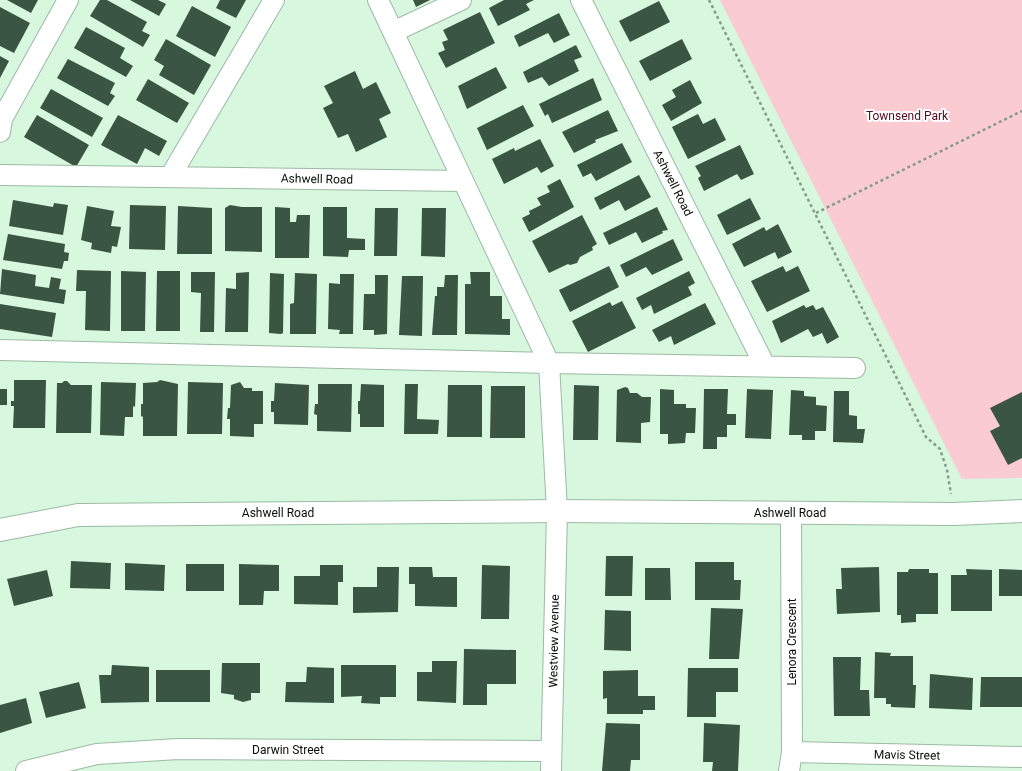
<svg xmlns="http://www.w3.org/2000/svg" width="1022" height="771" font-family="Roboto,sans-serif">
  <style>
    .green { fill: #facbd1 }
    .building { fill: #3a5541 }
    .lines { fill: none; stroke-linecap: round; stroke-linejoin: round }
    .minor-casing { stroke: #9cbaa3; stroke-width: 22 }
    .tertiary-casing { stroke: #9cbaa3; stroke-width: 24 }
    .path { stroke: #849b89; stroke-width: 2.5; stroke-dasharray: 3 3; stroke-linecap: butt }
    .minor { stroke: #fff; stroke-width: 20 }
    .tertiary { stroke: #fff; stroke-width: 22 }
    .labels { text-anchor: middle; stroke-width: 4; stroke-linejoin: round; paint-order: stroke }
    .park-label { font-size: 12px; fill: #530a1f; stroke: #fff }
    .street-label { font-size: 12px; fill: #050f07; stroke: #fff }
  </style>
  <rect width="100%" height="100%" fill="#d7f7de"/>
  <!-- green -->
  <path class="green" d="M720 0H1022V478L962 479Z"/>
  <!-- building -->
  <path class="building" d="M7 0H38L31 13Z
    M100 0H107L147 22 142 31 150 35 143 47 90 16Z
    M130 0H158L166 4 159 16Z
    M220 0H246L236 18 216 8Z
    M413 0H430L416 7Z
    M504 0H534L526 4 530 10 498 26 489 8Z
    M659 1 670 22 630 42 619 21Z
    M192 6 231 27 215 57 176 36Z
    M0 7 30 23 14 53 0 46Z
    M480 12 495 43 446 68 438 53 445 50 442 42 448 40 443 30Z
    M559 13 570 35 554 43 548 33 519 47 514 36Z
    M86 27 125 48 120 58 133 66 126 77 74 48Z
    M166 39 211 65 194 95 159 75 164 66 154 60Z
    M682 39 692 59 650 81 639 61Z
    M576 45 582 57 574 60 579 71 549 86 542 77 528 83 523 72Z
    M0 56 9 61 0 78Z
    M68 59 115 83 110 93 115 96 108 106 57 78Z
    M496 67 507 88 467 109 458 86Z
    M355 71 363 89 376 82 391 113 379 119 387 137 356 152 348 134 338 138 323 108 333 103 324 86Z
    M593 78 602 100 552 123 548 114 545 116 539 104Z
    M148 79 189 103 177 123 136 100Z
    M690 80 702 103 671 121 662 105 676 97 672 90Z
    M51 89 103 118 92 137 40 108Z
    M523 105 534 126 487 150 477 128Z
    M608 110 618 131 595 140 596 142 574 153 562 132Z
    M698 114 703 124 715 118 726 140 688 159 672 127Z
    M37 115 89 145 76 167 24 137Z
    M118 115 167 141 159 156 145 148 137 164 101 145Z
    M540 139 554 166 541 173 537 167 504 184 492 159 514 148 515 151Z
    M622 143 632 162 596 181 591 173 583 177 577 165Z
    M740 145 754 174 741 180 737 174 704 191 698 178 701 176 695 166Z
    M639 175 651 197 625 211 619 200 600 210 594 198Z
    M560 179 574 207 529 232 522 218 530 214 529 211 541 205 537 198 550 192 547 186Z
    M750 198 761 219 727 235 717 215Z
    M13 200 53 207 54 203 68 205 63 235 9 226Z
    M130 205 166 206 165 250 129 249Z
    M230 205 242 207H262V252L225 251V208Z
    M87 206 114 211 111 226 121 227 117 247 112 246 111 253 91 249 92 243 81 240Z
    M178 206 212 208V254H177Z
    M275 207 290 208V222H296L297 215H310L309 258H275Z
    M323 207H347V238L365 239V250H349L348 257 323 256Z
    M657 207 668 230 662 231 663 233 642 243 636 232 609 245 603 233Z
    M375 208H398L397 256H374Z
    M422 208H446L445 257 421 256Z
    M582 215 597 244 592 247 593 250 580 257 577 263 570 265 568 264 549 273 532 241Z
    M778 224 792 252 778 259 775 252 744 267 732 244 764 227 766 231Z
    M8 234 65 244 64 252 69 253 68 261H64L62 269 3 260Z
    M673 239 683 260 652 275 646 267 626 277 620 265Z
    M609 266 619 287 570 312 559 290Z
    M783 266 786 272 798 266 810 291 767 312 751 281Z
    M2 269 36 275 35 286 49 288 51 277 61 279 59 289 66 290 64 304 0 294Z
    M77 270 111 271 110 331 85 330 86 291H76Z
    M121 271 146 272 145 331H121Z
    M157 271H180V331H156Z
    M689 271 695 283 688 287 692 295 654 314 651 305 642 310 636 298Z
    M191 272H215L214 332H200L201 293 191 292Z
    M249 272 248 332H225L226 288 236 289V273Z
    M470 272H490V296H502V319H510V335L465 334V284H471Z
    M270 273 284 274 283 333 281 334 269 333Z
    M295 273 317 274 316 334H290V304L294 303Z
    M340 274H354L353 334H339L340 330 328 329 329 283 340 284Z
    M375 275H388L387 334 374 335V330H363L364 294H375Z
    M445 275H458L457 335H432L435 296H437V287H444Z
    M402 276H423L422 336 399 335Z
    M622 301 636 328 588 352 572 321 610 302 612 306Z
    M705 303 716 324 674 345 671 336 659 342 652 330Z
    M0 304 56 313 52 337 0 329Z
    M804 305 806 308 813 305 816 310 823 307 839 337 827 344 822 333 813 337 808 329 781 343 772 321Z
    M14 380H46L45 428H13L14 406H11V401H14Z
    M160 380 178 384 177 436H143V417L141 416V404H143V383L157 382Z
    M64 381H67L71 385H92L91 433H56L57 383H62Z
    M101 382 136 383 135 407 133 406V417H125L124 436 100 435Z
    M188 382 223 383 222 434H187Z
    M240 382 244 388H252V391H263V424H254V437L230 436V419H227L228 408H230L231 385Z
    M275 383 309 385 308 425 274 424V412H271V401H274Z
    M318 384H352L351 432 317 431V415L314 414 315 404H318Z
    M361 384 384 385V427H360V414H358V401H360Z
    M405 384H418L417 419 439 420 438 434H404Z
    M448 385H482V437H447Z
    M574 385 599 386 598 440H573Z
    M491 386H525V438H490Z
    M625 387 628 388 630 393H637L642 397H651L650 422 641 423V443L616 442 617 390Z
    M0 389H7V405H0Z
    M660 389 674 390V404H686V408H696L695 433H686L685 443 668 444V434H660Z
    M704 389H728L727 414H736V425H727V437H717V449H703Z
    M747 389 773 390 771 439 745 438Z
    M791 390 804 391V396L816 397V405L827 406 826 431H815V440H802V435H789Z
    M834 391H849V415L857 416V429H865L863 443 833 442Z
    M1022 392V458L1008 465 990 431 1000 426 990 408Z
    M606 556H633L632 596H605Z
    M71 561 111 563 110 589 70 588Z
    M695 562H734V580H741L740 600H695Z
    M125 563 165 565 164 591 125 590Z
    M186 564H224V591H186Z
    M239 564 279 565V591H264L263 605H239Z
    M320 565H343V582H338V605L294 604V576H320Z
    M482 565 510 566 509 619H481Z
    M377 567H399L398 612 353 613V587H377Z
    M409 567H432L433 577H457V607L415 606V584H409Z
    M879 567 880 612 837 614 836 589H842L841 568Z
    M645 568H670L671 600H645Z
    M909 569H929V573H938V614H916V622L901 623V615H897V572H908Z
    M966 569 992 570V611H951V575H967Z
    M999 569 1022 570V596H999Z
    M47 570 53 596 14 606 7 579Z
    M711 608 743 609 739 659H709Z
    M605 610 631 611V651L604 650Z
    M464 649 516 650V684H487V705H463Z
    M875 652 891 653 890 656H913V685H916L915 708 891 707V704H886V698H874Z
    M833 657H861L860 690H869L870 716H834Z
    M432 661H457L456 703 417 701V672H432Z
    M222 663H260V693H251V700L243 702 234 699V695L221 693Z
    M112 665 149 667V702L101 703 99 675H111Z
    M341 665H396V697H380V704L361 703 362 696 341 697Z
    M307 667 334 668V703L285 702 286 682H306Z
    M688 668H738V692H716V717H687Z
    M156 670H210V702H156Z
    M638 670V696H655V710H643V714H607V698L603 699V671Z
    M930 674 973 678 972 710 929 708Z
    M981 677H1022V707H980Z
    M79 682 86 708 46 718 39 692Z
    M26 698 32 723 0 733V705Z
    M606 723 640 724V760H631L630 771H602Z
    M704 723 740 725 738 771H712L713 762H703Z"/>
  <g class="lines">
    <!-- minor casing -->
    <g class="minor-casing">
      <path id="minor" d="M378 0 549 363 557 511 551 771
        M581 0 765 366
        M393 32 461 0
        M0 132 2 119 68 0
        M0 175 463 181
        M170 177 274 0
        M0 350 549 363 855 368
        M792 752 1022 757
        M26 771 97 754 178 749 551 751
        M789 771 792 752 791 513"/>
    </g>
    <!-- tertiary casing -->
    <g class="tertiary-casing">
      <path id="tertiary" d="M0 530 78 515 557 511 954 514 1022 511"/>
    </g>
    <!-- path -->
    <path class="path" d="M709 0 926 437 940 449 947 470 951 494
      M816 213 1022 111"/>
    <!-- minor -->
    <use href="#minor" class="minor"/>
    <!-- tertiary -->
    <use href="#tertiary" class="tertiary"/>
  </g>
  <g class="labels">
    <!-- park labels -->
    <g class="park-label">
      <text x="907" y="120">Townsend Park</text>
    </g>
    <!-- street labels -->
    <g class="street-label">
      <text transform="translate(317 179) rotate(1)" y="4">Ashwell Road</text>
      <text transform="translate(673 183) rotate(63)" y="4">Ashwell Road</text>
      <text x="278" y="517">Ashwell Road</text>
      <text x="790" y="517">Ashwell Road</text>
      <text transform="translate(554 641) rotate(-89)" y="4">Westview Avenue</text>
      <text transform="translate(792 642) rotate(-90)" y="4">Lenora Crescent</text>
      <text x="288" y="754">Darwin Street</text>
      <text transform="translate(907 755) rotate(1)" y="4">Mavis Street</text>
    </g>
  </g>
</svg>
